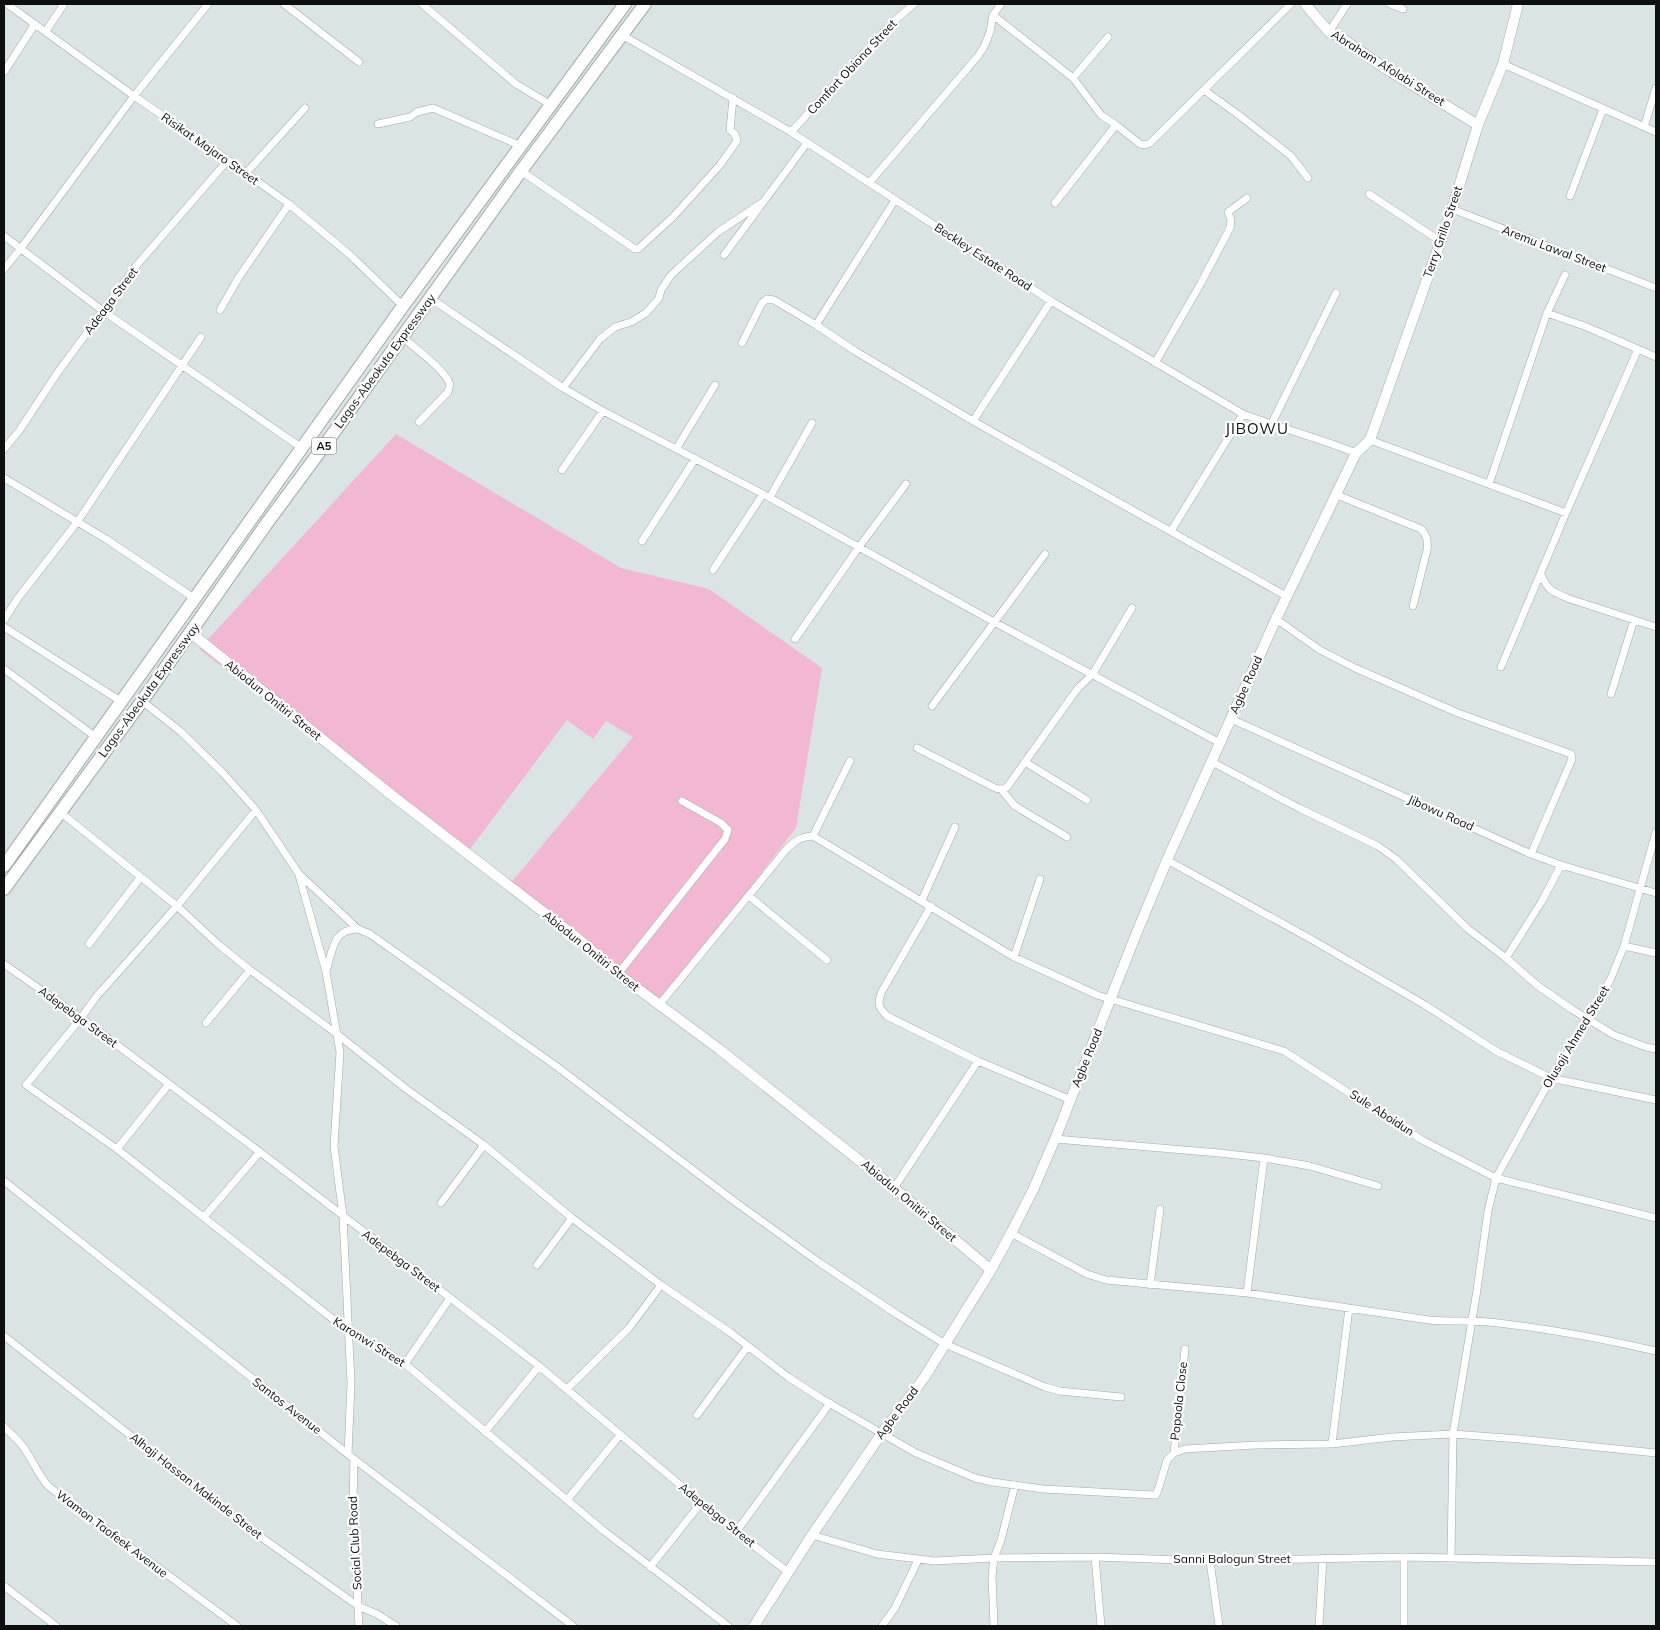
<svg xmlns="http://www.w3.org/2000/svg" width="1660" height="1630" font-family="Mulish,sans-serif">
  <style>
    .grass { fill: #f2b8d3 }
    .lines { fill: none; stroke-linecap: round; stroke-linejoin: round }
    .street-casing { stroke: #a0a9a8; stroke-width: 8 }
    .secondary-casing { stroke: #a0a9a8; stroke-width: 11 }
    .highway-casing { stroke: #a0a9a8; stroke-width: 14 }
    .street { stroke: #fff; stroke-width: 7 }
    .secondary { stroke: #fff; stroke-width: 10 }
    .highway { stroke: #fff; stroke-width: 12 }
    .labels { text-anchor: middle; stroke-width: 4.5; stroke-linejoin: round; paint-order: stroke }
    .shield { fill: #fff; stroke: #565857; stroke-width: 1 }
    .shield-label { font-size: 11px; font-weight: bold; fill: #0d100f }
    .street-label { font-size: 12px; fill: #0d100f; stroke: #fff }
    .quarter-label { font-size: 15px; letter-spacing: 1px; fill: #0d100f; stroke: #fff }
  </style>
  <rect width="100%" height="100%" fill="#dbe4e4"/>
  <!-- grass -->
  <path class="grass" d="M396 434 621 568 709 589 822 668 796 828 661 1002 509 885 633 737 606 721 593 739 567 720 467 853 199 649Z"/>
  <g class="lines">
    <!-- street casing -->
    <g class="street-casing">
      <path id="street" d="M7 4 134 96 228 160 289 204 349 254 403 306
        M284 4 359 62
        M422 4 516 84 551 105
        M1390 4 1403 9
        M993 15 1073 78 1101 115 1116 125 1140 144 1145 145 1150 143 1291 4
        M46 31 64 4
        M1329 32 1347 4
        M622 35 791 132 1051 301 1243 414C1280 428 1319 438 1356 453
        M1503 64 1656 132
        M4 72 35 24
        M1073 78 1108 37
        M1204 90 1240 116 1291 156 1308 178
        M378 124 410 117 417 112 433 108 521 146
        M1644 127 1656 88
        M791 132 893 22 914 4
        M521 171 635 249H638L673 217 720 165 737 141 735 134 730 130 733 98
        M246 173 305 108
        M870 182 978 56 984 47 990 32 993 15 1001 4
        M1369 194 1440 241
        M1570 196 1603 109
        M1055 203 1116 125
        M1452 209 1656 288
        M4 236 103 311 302 448
        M724 255 807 143
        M4 269 21 248 134 96 208 4
        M430 298 563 388 603 411 763 494 994 622 1220 743
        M220 310 239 277 289 204
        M1547 313 1587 327 1656 357
        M816 325 895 200
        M402 337C416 349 444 369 450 384L448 392 419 422
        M742 343 762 303 767 299 774 300 816 325 855 351 973 421 1288 597
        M1155 363 1201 283 1230 228 1231 220 1228 212 1247 198
        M563 388 600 339 615 327 631 322 646 313 659 298 661 290 671 275 718 232 763 202
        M973 421 1051 301
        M1271 425 1336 293
        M1370 440 1566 513
        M4 449 19 431 58 372 136 266 228 160
        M676 449 715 385
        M562 470 603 411
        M4 478 106 539 194 598
        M1489 484 1547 313 1565 275
        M1337 495 1421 529C1427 535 1428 541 1427 550L1413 606
        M770 497 812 423
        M1171 531 1243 414
        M642 541 695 459
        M713 570 763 494
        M1541 575C1549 592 1553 592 1570 599L1656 627
        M1276 619 1320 650 1355 668 1458 713 1571 754 1572 759 1531 854
        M4 620 18 598 78 521 201 337
        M4 627 122 702
        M795 639 859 547 906 484
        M1501 667 1566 513 1638 349
        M4 669 97 738
        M1611 694 1634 620
        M142 701 180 731 222 772 256 810 299 874 358 929 370 934 556 1066 738 1204 820 1263 898 1315 945 1344 1045 1387 1060 1391 1121 1397
        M932 706 1045 554
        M1231 719 1531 854 1561 865 1656 893
        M917 748 995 788C1001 790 1004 790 1008 786L1025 762
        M1212 762 1299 808 1378 846 1396 859 1468 929 1506 958 1538 986 1573 1010 1614 1035 1646 1047 1656 1049
        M1001 789 1014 805 1020 809 1067 837
        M1087 800 1025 762 1078 688 1092 675 1132 608
        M256 810 177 906 96 997 81 1018 26 1085 117 1149 348 1331 381 1348 405 1364 604 1531 728 1626
        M60 812 177 906 219 945 250 970 337 1034 405 1088 484 1145 572 1218 661 1285 731 1333 788 1377 822 1399 916 1453 975 1478 992 1482 1043 1489 1153 1495H1156L1160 1484 1167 1460 1174 1453 1185 1449 1256 1445 1332 1444 1392 1437 1453 1434 1520 1439 1656 1453
        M813 836 850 761
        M1167 860 1309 938 1425 1005 1496 1051 1551 1078 1656 1100
        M299 875 326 972 340 1052 334 1146 343 1216 351 1383 348 1454
        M749 896 827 960
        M922 900 955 827
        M931 906 882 991C877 1003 878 1007 887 1016L978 1061 1071 1100
        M89 944 140 878
        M1624 946 1656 953
        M1014 957 1040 879
        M1506 958 1542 901 1561 865
        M4 964 81 1018 260 1152 539 1366 736 1532 788 1572
        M326 971C333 951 332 929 358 929
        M618 974 725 839 728 830 721 823 682 801
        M659 1005 785 851C794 841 800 837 813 836L1014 957 1097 995 1284 1051 1422 1140 1496 1178 1656 1218
        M206 1023 250 970
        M1055 1139 1219 1153 1264 1158 1310 1166 1378 1186
        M117 1149 169 1084
        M4 1181 354 1459 573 1626
        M894 1188 978 1061
        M441 1203 484 1145
        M204 1217 260 1152
        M1011 1233 1087 1274 1106 1280 1247 1293 1429 1320C1452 1322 1475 1320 1498 1323 1551 1329 1604 1339 1656 1351
        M537 1265 572 1218
        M1150 1285 1160 1209
        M1247 1293 1264 1158
        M4 1336 247 1527 358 1606 377 1614 396 1626
        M405 1364 450 1298
        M567 1389 629 1328 661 1285
        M697 1415 748 1346
        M4 1427C10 1433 16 1438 21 1444 32 1458 37 1473 48 1486L237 1626
        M485 1432 539 1366
        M1332 1444 1349 1308
        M1174 1453 1185 1349
        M354 1459 353 1504 359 1626
        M567 1500 620 1435
        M736 1532 830 1403
        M812 1535 877 1554 935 1561 994 1558 1095 1557 1210 1561 1404 1557 1656 1562
        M1095 1557 1101 1626
        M1404 1557V1626
        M1451 1558 1453 1434 1477 1290 1488 1211 1496 1178 1551 1078 1588 1020 1611 978 1624 946 1656 832
        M1210 1561 1219 1626
        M650 1567 701 1503
        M4 1586 56 1626
        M882 1626 895 1608 918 1560
        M994 1626 992 1576 994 1558 1001 1540 1015 1485
        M1319 1626 1323 1558"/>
    </g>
    <!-- secondary casing -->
    <g class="secondary-casing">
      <path id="secondary" d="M1305 4 1329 32 1342 38 1383 67 1478 125
        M191 633 394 797 581 941 618 974 719 1049 894 1188 991 1270
        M754 1626 812 1535 882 1433 924 1378 991 1270 1011 1233 1033 1190 1055 1139 1137 932 1167 860 1276 619 1356 453 1370 440 1452 209 1478 125 1503 64 1518 4"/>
    </g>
    <!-- highway casing -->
    <g class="highway-casing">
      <path id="highway" d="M4 866 403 306 625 4
        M4 889 142 701 267 523 332 435 521 171 645 4"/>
    </g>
    <!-- street -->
    <use href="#street" class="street"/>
    <!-- secondary -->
    <use href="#secondary" class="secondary"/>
    <!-- highway -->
    <use href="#highway" class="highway"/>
  </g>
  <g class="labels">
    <!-- shield labels -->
    <rect class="shield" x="311.5" y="437.5" width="25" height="17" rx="4"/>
    <g class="shield-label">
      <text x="324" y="450">A5</text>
    </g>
    <!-- street labels -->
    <g class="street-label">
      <text transform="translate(852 67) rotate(-47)" y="4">Comfort Obiona Street</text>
      <text transform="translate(1388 68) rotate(32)" y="4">Abraham Afolabi Street</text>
      <text transform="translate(210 149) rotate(35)" y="4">Risikat Majaro Street</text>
      <text transform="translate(1443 232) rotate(-71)" y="4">Terry Grillo Street</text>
      <text transform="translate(1554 249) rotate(21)" y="4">Aremu Lawal Street</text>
      <text transform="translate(983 257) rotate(33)" y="4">Beckley Estate Road</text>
      <text transform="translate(111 301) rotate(-53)" y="4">Adeaga Street</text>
      <text transform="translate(385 361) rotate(-54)" y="4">Lagos-Abeokuta Expressway</text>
      <text transform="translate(1246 685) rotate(-66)" y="4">Agbe Road</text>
      <text transform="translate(149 690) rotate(-54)" y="4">Lagos-Abeokuta Expressway</text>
      <text transform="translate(273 700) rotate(39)" y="4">Abiodun Onitiri Street</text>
      <text transform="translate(1441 813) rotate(24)" y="4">Jibowu Road</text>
      <text transform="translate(591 951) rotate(39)" y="4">Abiodun Onitiri Street</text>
      <text transform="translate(78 1017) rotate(36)" y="4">Adepebga Street</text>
      <text transform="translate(1576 1037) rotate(-59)" y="4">Olusoji Ahmed Street</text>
      <text transform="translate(1087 1058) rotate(-68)" y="4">Agbe Road</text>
      <text transform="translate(1382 1113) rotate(33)" y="4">Sule Aboidun</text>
      <text transform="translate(909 1201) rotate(40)" y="4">Abiodun Onitiri Street</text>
      <text transform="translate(401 1261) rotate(37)" y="4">Adepebga Street</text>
      <text transform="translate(369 1342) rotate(32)" y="4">Karonwi Street</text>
      <text transform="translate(1179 1401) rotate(-84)" y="4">Popoola Close</text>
      <text transform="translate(287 1406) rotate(38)" y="4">Santos Avenue</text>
      <text transform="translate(897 1413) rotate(-53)" y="4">Agbe Road</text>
      <text transform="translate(196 1486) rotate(38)" y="4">Alhaji Hassan Makinde Street</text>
      <text transform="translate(717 1515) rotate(39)" y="4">Adepebga Street</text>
      <text transform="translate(112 1534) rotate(37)" y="4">Wamon Taofeek Avenue</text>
      <text transform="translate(355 1543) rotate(-93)" y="4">Social Club Road</text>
      <text x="1232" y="1563">Sanni Balogun Street</text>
    </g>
    <!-- quarter labels -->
    <g class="quarter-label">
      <text x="1257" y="434">JIBOWU</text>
    </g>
  </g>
  <!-- border -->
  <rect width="1660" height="1630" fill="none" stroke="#0d100f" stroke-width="10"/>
</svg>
